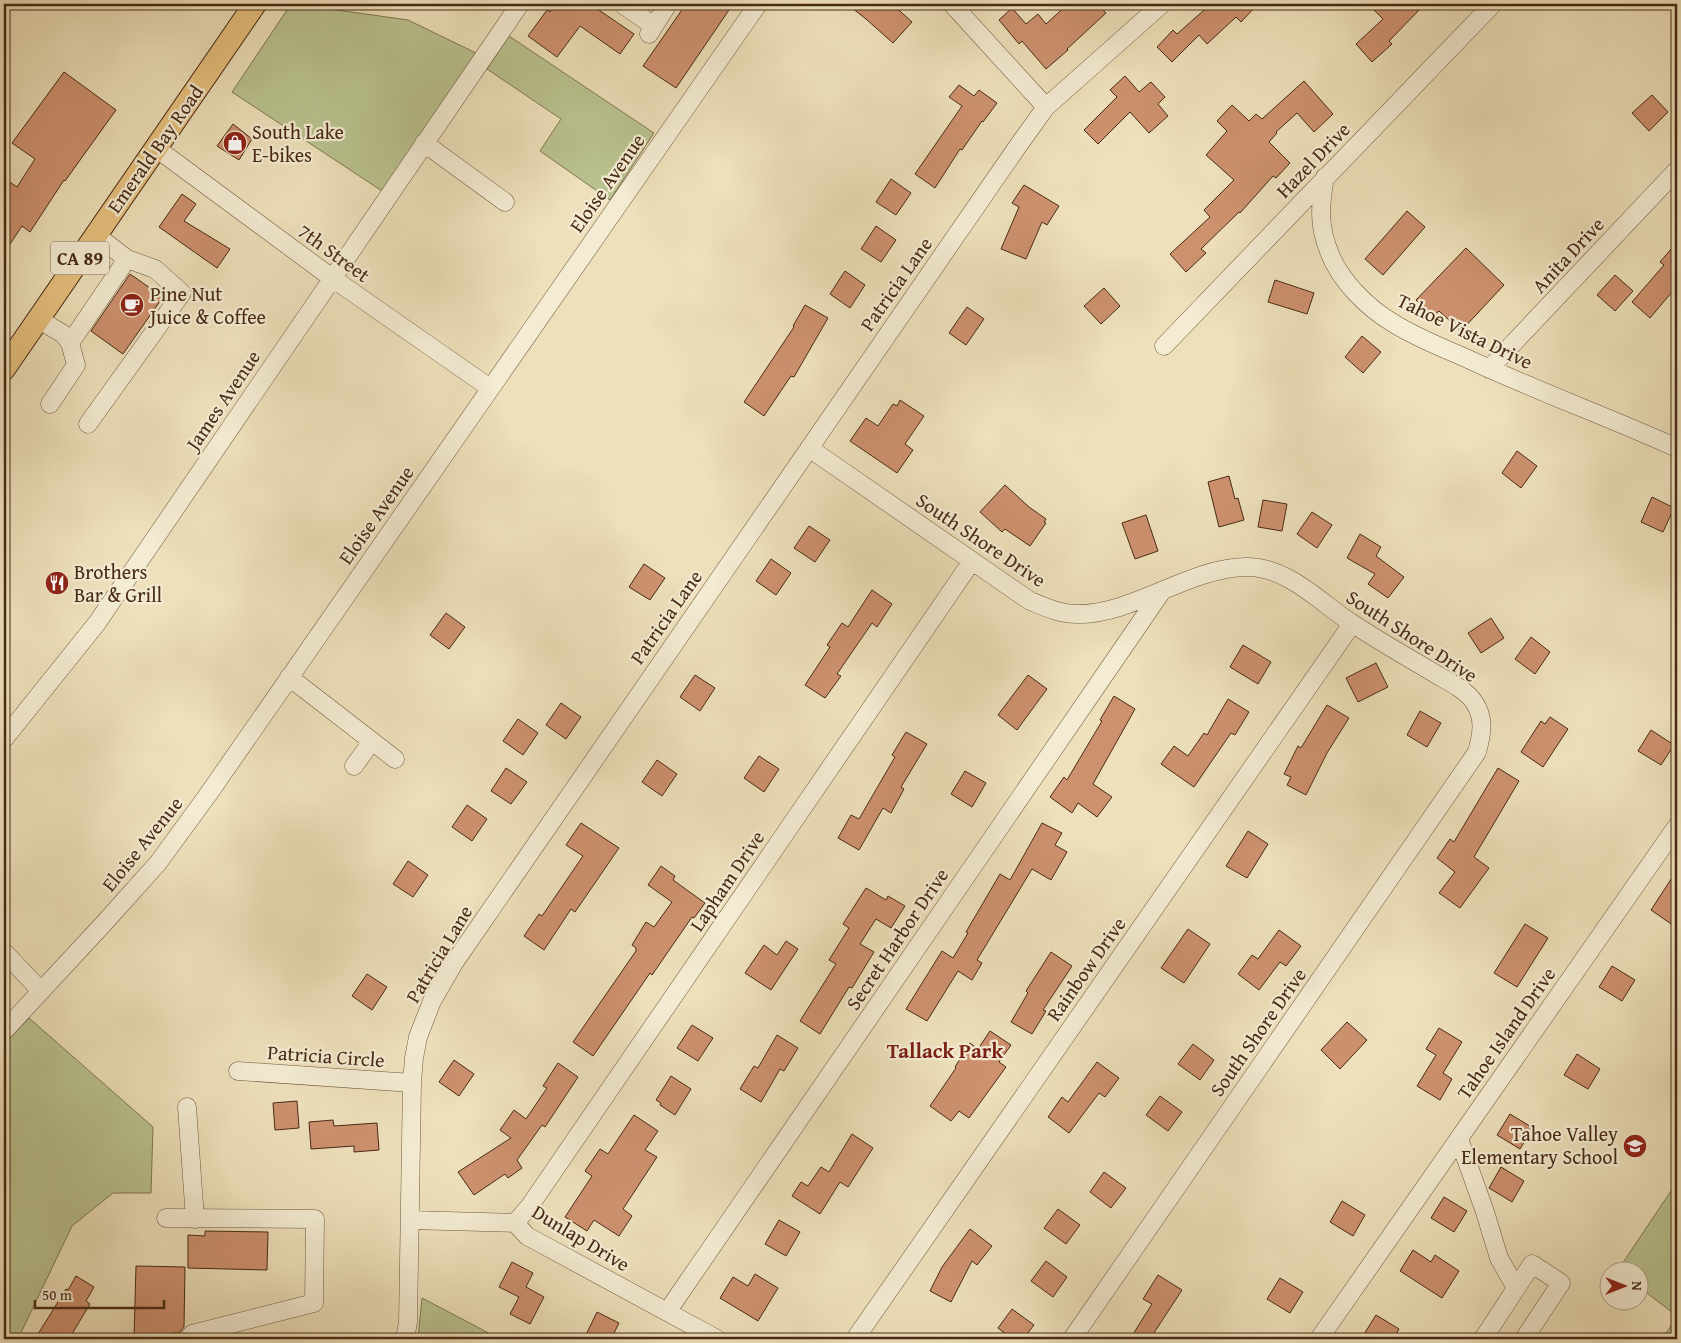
<svg xmlns="http://www.w3.org/2000/svg" width="1681" height="1343" font-family="'Gentium Book Plus',serif">
  <style>
    .green { fill: #b9c28f; stroke: #807652 }
    .building { fill: #cd916e; stroke: #482a16 }
    .lines { fill: none; stroke-linecap: round; stroke-linejoin: round }
    .minor-casing { stroke: #71583f; stroke-width: 19 }
    .major-casing { stroke: #482a16; stroke-width: 24 }
    .minor { stroke: #f3ebd2; stroke-width: 18 }
    .major { stroke: #e6c07d; stroke-width: 22 }
    .labels { text-anchor: middle; stroke-width: 4.5; stroke-linejoin: round; paint-order: stroke }
    .shield { fill: #f3ebd2; stroke: #7b644e; stroke-width: 1 }
    .shield-label { font-size: 19px; font-weight: bold; fill: #482a16 }
    .poi-label { font-size: 20px; fill: #482a16; stroke: #f3ebd2; text-anchor: start }
    .street-label { font-size: 20px; fill: #482a16; stroke: #f3ebd2 }
    .neighbourhood-label { font-size: 21px; font-weight: bold; fill: #7a1f14; stroke: #f3ebd2 }
  </style>
  <rect width="100%" height="100%" fill="#ede0ba"/>
  <filter id="stains"><feTurbulence type="fractalNoise" baseFrequency=".004" numOctaves="4"/><feColorMatrix values="0 0 0 0 .2 0 0 0 0 .09 0 0 0 0 .02 0 0 0 .5 -.17"/></filter>
  <radialGradient id="worn" r=".72"><stop offset=".6" stop-color="#630" stop-opacity="0"/><stop offset="1" stop-color="#630" stop-opacity=".3"/></radialGradient>
  <!-- green -->
  <path class="green" d="M291 4H316L337 10 408 20 476 53 382 191 232 92Z
    M509 36 654 133 610 200 540 151 561 119 487 69Z
    M29 1018 153 1127 151 1193H113L72 1226 18 1339H4V1174L8 1167 4 1163V1044Z
    M1677 1182V1316L1639 1287 1638 1270H1618Z
    M422 1298 500 1339H418Z
    M1673 1323 1677 1326V1339H1662Z"/>
  <!-- building -->
  <path class="building" d="M556 4H590L634 34 620 54 580 26 557 57 528 36 547 10 550 12Z
    M686 4H733L676 88 643 66Z
    M847 4H892L912 22 893 43 866 19Z
    M1068 4H1098L1106 13 1067 49 1068 50 1046 69 1022 41 1019 44 999 20 1012 8 1026 24 1038 14 1046 24Z
    M1211 4H1258L1241 22 1236 17 1207 44 1199 35 1172 62 1157 47 1173 30 1177 34Z
    M1368 4H1425L1389 41 1392 44 1372 62 1356 44 1383 19Z
    M64 72 116 110 65 181 64 180 30 232 22 226 4 253V178L17 187 35 159 12 143Z
    M1125 76 1139 92 1151 82 1165 97 1158 104 1168 116 1149 133 1130 112 1098 144 1084 130 1117 97 1110 90Z
    M1304 81 1333 114 1314 132 1297 113 1276 132 1277 133 1269 142 1290 163 1276 178 1273 176 1240 213 1239 212 1201 249 1206 253 1186 272 1170 254 1210 217 1204 210 1234 180 1206 155 1227 131 1217 121 1232 105 1249 121 1256 114 1262 119Z
    M959 85 974 96 979 90 997 103 983 122 982 121 962 150 960 149 935 188 915 174 962 106 949 97Z
    M1652 95 1668 112 1649 131 1632 113Z
    M233 124 252 139 239 160 217 146Z
    M891 179 911 193 896 215 876 202Z
    M1024 185 1059 206 1047 225 1042 222 1026 259 1001 249 1019 207 1012 203Z
    M182 194 196 204 184 221 230 249 217 268 159 227Z
    M1407 211 1425 227 1383 275 1365 259Z
    M876 226 896 240 881 262 861 249Z
    M1677 242V286L1650 318 1632 302 1664 265 1660 262Z
    M1466 248 1504 285 1461 331 1439 311 1433 316 1416 300Z
    M845 271 865 285 850 308 830 294Z
    M130 274 163 297 123 354 91 331Z
    M1615 275 1633 291 1615 311 1597 295Z
    M1275 280 1314 293 1307 314 1268 302Z
    M1104 288 1120 306 1101 324 1084 306Z
    M805 305 828 318 794 377 791 376 764 416 744 402 794 327 793 326Z
    M967 307 984 319 966 345 949 333Z
    M1362 336 1381 352 1363 373 1345 357Z
    M900 400 924 416 905 444 913 450 897 473 850 441 866 418 878 426 893 404 897 406Z
    M1517 451 1537 466 1521 488 1502 473Z
    M1229 476 1235 499 1238 498 1244 520 1219 527 1208 482Z
    M1005 485 1029 507 1046 519 1044 522 1046 523 1030 546 1005 529 1002 532 980 512Z
    M1652 497 1674 508 1663 532 1641 522Z
    M1263 500 1287 504 1282 531 1258 527Z
    M1312 512 1332 525 1317 548 1297 534Z
    M1146 515 1158 551 1135 559 1122 523Z
    M809 526 830 540 815 562 794 548Z
    M1360 534 1381 547 1376 556 1404 577 1388 598 1368 584 1375 574 1347 558Z
    M771 559 791 573 776 595 756 581Z
    M644 564 665 578 650 600 629 587Z
    M872 590 892 604 877 627 872 623 837 674 841 676 825 698 805 685 830 647 827 645 842 623 848 627Z
    M446 613 465 627 449 649 430 635Z
    M1491 618 1504 638 1481 653 1468 633Z
    M1531 637 1550 652 1535 674 1515 659Z
    M1243 645 1271 662 1258 684 1230 667Z
    M1376 663 1388 687 1358 702 1346 678Z
    M695 675 715 688 700 711 680 697Z
    M1028 675 1047 689 1017 730 998 715Z
    M1114 696 1135 709 1093 784 1112 797 1097 817 1078 803 1072 813 1050 797 1064 777 1067 780 1102 721 1100 720Z
    M1228 699 1249 712 1235 735 1231 733 1194 787 1161 764 1174 746 1188 756 1204 733 1207 735Z
    M561 703 581 717 566 739 546 725Z
    M1327 705 1349 718 1327 753 1306 795 1287 785 1291 777 1284 774 1298 746 1301 748Z
    M1420 711 1441 723 1427 747 1407 735Z
    M1550 717 1568 729 1543 767 1521 752 1541 721 1545 724Z
    M518 719 538 733 523 755 503 741Z
    M1651 730 1674 745 1661 765 1638 751Z
    M906 732 927 744 901 787 904 789 891 813 883 808 859 850 838 838 851 815 859 819 895 757 892 755Z
    M759 756 779 769 764 792 744 778Z
    M657 760 677 774 662 796 642 782Z
    M506 768 527 782 511 804 491 791Z
    M1498 768 1519 781 1474 857 1489 868 1460 908 1439 893 1455 872 1437 858 1450 839 1454 842Z
    M965 771 986 783 972 807 951 794Z
    M467 805 487 819 472 841 452 827Z
    M581 823 619 848 575 912 571 909 544 950 524 936 539 914 542 916 583 856 566 845Z
    M1042 823 1062 833 1055 845 1067 852 1051 880 1032 869 977 960 982 963 972 980 958 971 927 1021 906 1009 942 951 953 958 968 933 966 932 1000 874 1010 880Z
    M1248 831 1268 844 1247 878 1226 866Z
    M408 861 428 875 413 897 393 884Z
    M661 866 675 876 673 880 705 903 694 918 692 917 652 975 650 973 593 1056 573 1042 636 951V948L632 945 646 922 654 927 672 902 648 885Z
    M1677 870V928L1651 910Z
    M866 888 886 900 888 896 905 906 891 928 876 919 860 944 874 952 852 988 849 987 820 1034 800 1021 836 964 829 960 849 928 843 924Z
    M1525 924 1548 938 1517 987 1494 973Z
    M1188 929 1210 944 1184 983 1161 968Z
    M1279 930 1301 946 1286 966 1280 962 1259 990 1238 974 1252 955 1258 959Z
    M786 941 798 949 771 990 745 973 764 945 777 955Z
    M1051 952 1072 966 1043 1010 1046 1011 1032 1034 1011 1022 1028 993 1026 991Z
    M1612 966 1635 980 1622 1001 1599 987Z
    M367 974 387 987 372 1010 352 996Z
    M1347 1022 1367 1040 1340 1069 1321 1050Z
    M692 1025 713 1038 698 1061 677 1048Z
    M1439 1028 1462 1042 1443 1073 1452 1079 1440 1100 1417 1086 1436 1055 1426 1049Z
    M990 1031 1011 1045 999 1062 1006 1067 969 1118 959 1111 951 1121 930 1106 956 1068 955 1067 970 1043 978 1049Z
    M777 1035 798 1048 784 1071 780 1069 761 1102 740 1089 754 1066 758 1068Z
    M1193 1044 1214 1060 1200 1080 1178 1064Z
    M1577 1054 1600 1069 1588 1089 1564 1075Z
    M454 1060 474 1074 459 1096 439 1082Z
    M1097 1062 1119 1078 1105 1097 1099 1093 1069 1133 1048 1117 1062 1097 1068 1102Z
    M558 1063 578 1077 545 1127 542 1125 517 1160 522 1168 508 1178 505 1174 474 1195 458 1172 511 1138 500 1130 514 1110 526 1119 547 1088 543 1086Z
    M671 1076 691 1089 675 1115 660 1105 661 1103 656 1100Z
    M1160 1096 1182 1112 1168 1131 1146 1115Z
    M297 1101 299 1128 275 1130 273 1103Z
    M1510 1114 1533 1128 1520 1149 1497 1135Z
    M634 1115 658 1131 645 1150 657 1157 623 1209 632 1216 619 1236 594 1220 587 1231 565 1217 592 1176 585 1171 600 1149 608 1154Z
    M333 1120 334 1126 377 1123 379 1150 354 1152V1146L311 1149 309 1122Z
    M852 1134 873 1148 848 1187 840 1182 820 1214 792 1196 801 1182 808 1186 821 1167 829 1172Z
    M1501 1167 1524 1181 1512 1202 1489 1188Z
    M1104 1172 1126 1188 1111 1208 1090 1192Z
    M1444 1197 1467 1211 1454 1232 1431 1218Z
    M1342 1201 1365 1215 1353 1236 1330 1222Z
    M1058 1209 1080 1225 1066 1244 1044 1228Z
    M779 1220 800 1232 786 1256 765 1244Z
    M970 1229 992 1246 977 1265 972 1261 951 1302 930 1291 942 1267Z
    M205 1231 268 1232 267 1270 188 1268V1235L205 1236Z
    M1413 1250 1431 1262 1435 1255 1459 1271 1442 1298 1400 1271Z
    M1046 1261 1067 1277 1053 1297 1031 1281Z
    M512 1262 533 1273 526 1287 544 1297 530 1324 510 1314 519 1297 499 1287Z
    M136 1266 185 1267 184 1327 179 1333H173V1339H134Z
    M755 1274 778 1288 758 1321 720 1298 733 1277 748 1286Z
    M1158 1275 1182 1290 1150 1339H1130L1152 1304 1143 1299Z
    M76 1276 94 1287 86 1301 90 1304 69 1339H46L38 1334 66 1289 68 1290Z
    M1280 1278 1303 1292 1290 1313 1267 1299Z
    M1012 1309 1034 1325 1023 1339H1012L998 1328Z
    M597 1312 619 1323 611 1339H584Z
    M1376 1315 1399 1329 1393 1339H1361Z"/>
  <g class="lines">
    <!-- minor casing -->
    <g class="minor-casing">
      <path id="minor" d="M622 4 654 26
        M952 4 1046 107
        M649 34 668 4
        M424 143 505 202
        M156 148 332 278 490 388
        M1325 177C1320 206 1318 226 1330 254 1341 282 1368 308 1393 323 1417 338 1443 348 1468 359 1537 391 1608 417 1677 448
        M38 319 63 334 70 343 76 365 50 404
        M70 343 127 259
        M1164 346 1493 4
        M1489 369 1677 170
        M88 424 182 293 155 269 127 259 96 235
        M809 448 1030 601C1045 607 1060 614 1077 614 1132 615 1187 569 1244 567 1260 566 1277 572 1291 580 1313 592 1331 610 1353 624 1379 641 1407 657 1434 673 1447 681 1465 689 1474 702 1485 718 1482 734 1477 752L1072 1339
        M289 677 395 759
        M4 739 97 623 520 4
        M354 766 372 741
        M4 952 41 991
        M4 1031 106 921 158 863 207 796 758 4
        M238 1071 412 1083
        M187 1107 195 1219
        M1459 1139 1485 1212 1499 1258 1516 1288
        M166 1218 315 1219 314 1303 192 1334 188 1339
        M410 1220 515 1223 527 1236 717 1339
        M515 1223 529 1207 972 561
        M667 1312 1162 591
        M405 1339 408 1322 412 1083 414 1058 418 1037 432 1001 454 963 1020 143 1046 107 1162 4
        M855 1339 1352 624
        M1319 1339 1677 826
        M1483 1339 1532 1264 1561 1283 1524 1339"/>
    </g>
    <!-- major casing -->
    <g class="major-casing">
      <path id="major" d="M4 369 255 4"/>
    </g>
    <!-- minor -->
    <use href="#minor" class="minor"/>
    <!-- major -->
    <use href="#major" class="major"/>
  </g>
  <!-- icons -->
  <defs>
    <g id="shop-disc" transform="scale(1.25)"><circle r="9.5" fill="#8f2418" stroke="#f3ebd2"/><path d="M-5-2.5h2.3a2.7 3.5 0 0 1 5.4 0H5L5.5 6h-11ZM-1.5-2.5h3a1.5 2.3 0 0 0-3 0Z" fill="#fff"/></g>
    <g id="cafe-disc" transform="scale(1.25)"><circle r="9.5" fill="#8f2418" stroke="#f3ebd2"/><path d="M-5.5-4.5H6V0H3Q3 3.5 0 3.5H-2.5Q-5.5 3.5-5.5 0ZM3-3.2v2h1.7v-2ZM-6 4.5H4V6H-6Z" fill="#fff"/></g>
    <g id="restaurant-disc" transform="scale(1.25)"><circle r="9.5" fill="#8f2418" stroke="#f3ebd2"/><path d="M-5-6h1v4h1v-4h1v4h1v-4h1v5L-1.5 .5V6h-2V.5L-5-1ZM5-6V6H3V1.5H1.5Q1.5-4 5-6Z" fill="#fff"/></g>
    <g id="school-disc" transform="scale(1.25)"><circle r="9.5" fill="#8f2418" stroke="#f3ebd2"/><path d="M0-5L7-2L0 1L-7-2ZM-4 1L0 2.5L4 1V4Q0 6-4 4Z" fill="#fff"/></g>
  </defs>
  <g fill-rule="evenodd">
    <use href="#shop-disc" x="235" y="143"/>
    <use href="#cafe-disc" x="132" y="305"/>
    <use href="#restaurant-disc" x="57" y="583"/>
    <use href="#school-disc" x="1635" y="1146"/>
  </g>
  <g class="labels">
    <!-- shield labels -->
    <rect class="shield" x="51" y="241.5" width="58" height="33" rx="4"/>
    <g class="shield-label">
      <text x="80" y="265">CA 89</text>
    </g>
    <!-- poi labels -->
    <g class="poi-label">
      <text x="252" y="139">South Lake<tspan x="252" dy="23">E-bikes</tspan></text>
      <text x="150" y="301">Pine Nut<tspan x="150" dy="23">Juice &amp; Coffee</tspan></text>
      <text x="74" y="579">Brothers<tspan x="74" dy="23">Bar &amp; Grill</tspan></text>
      <text x="1618" y="1141" text-anchor="end">Tahoe Valley<tspan x="1618" dy="23">Elementary School</tspan></text>
    </g>
    <!-- street labels -->
    <g class="street-label">
      <text transform="translate(155 149) rotate(-55)" y="7">Emerald Bay Road</text>
      <text transform="translate(1313 160) rotate(-46)" y="7">Hazel Drive</text>
      <text transform="translate(607 183) rotate(-55)" y="7">Eloise Avenue</text>
      <text transform="translate(334 253) rotate(36)" y="7">7th Street</text>
      <text transform="translate(1568 255) rotate(-47)" y="7">Anita Drive</text>
      <text transform="translate(896 284) rotate(-55)" y="7">Patricia Lane</text>
      <text transform="translate(1465 331) rotate(26)" y="7">Tahoe Vista Drive</text>
      <text transform="translate(223 400) rotate(-56)" y="7">James Avenue</text>
      <text transform="translate(376 515) rotate(-55)" y="7">Eloise Avenue</text>
      <text transform="translate(981 540) rotate(34)" y="7">South Shore Drive</text>
      <text transform="translate(666 617) rotate(-55)" y="7">Patricia Lane</text>
      <text transform="translate(1412 636) rotate(33)" y="7">South Shore Drive</text>
      <text transform="translate(142 844) rotate(-51)" y="7">Eloise Avenue</text>
      <text transform="translate(727 881) rotate(-56)" y="7">Lapham Drive</text>
      <text transform="translate(897 939) rotate(-56)" y="7">Secret Harbor Drive</text>
      <text transform="translate(439 954) rotate(-59)" y="7">Patricia Lane</text>
      <text transform="translate(1086 969) rotate(-55)" y="7">Rainbow Drive</text>
      <text transform="translate(1258 1032) rotate(-55)" y="7">South Shore Drive</text>
      <text transform="translate(1506 1033) rotate(-55)" y="7">Tahoe Island Drive</text>
      <text transform="translate(326 1056) rotate(4)" y="7">Patricia Circle</text>
      <text transform="translate(581 1238) rotate(31)" y="7">Dunlap Drive</text>
    </g>
    <!-- neighbourhood labels -->
    <g class="neighbourhood-label">
      <text x="945" y="1058">Tallack Park</text>
    </g>
  </g>
  <!-- margin -->
  <rect width="1681" height="1343" fill="none" stroke="#ede0ba" stroke-width="20"/>
  <rect x="5" y="5" width="1671" height="1333" fill="none" stroke="#482a16" stroke-width="2.5"/>
  <rect x="10" y="10" width="1661" height="1323" fill="none" stroke="#482a16"/>
  <!-- north arrow -->
  <g transform="translate(1624 1286) rotate(90)"><circle r="24" fill="#f3ebd2" stroke="#af9e87"/>
  <path d="M0-4L9 19L0 12L-9 19Z" fill="#8f2418"/>
  <text y="-8" font-size="14" font-weight="bold" text-anchor="middle" fill="#482a16">N</text>
  </g>
  <!-- scale -->
  <path d="M35 1300v8h129v-8" fill="none" stroke="#482a16" stroke-width="2.5"/>
  <text x="42" y="1300" font-size="15" fill="#482a16" stroke="#f3ebd2" stroke-width="4" paint-order="stroke">50 m</text>
  <rect width="100%" height="100%" filter="url(#stains)"/>
  <rect width="100%" height="100%" fill="url(#worn)"/>
</svg>
